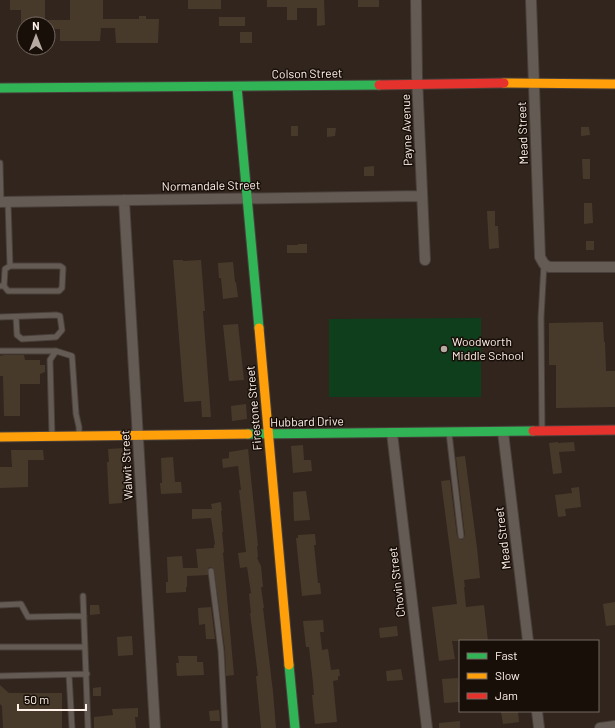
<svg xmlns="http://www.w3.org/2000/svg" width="615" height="728" font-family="Barlow,sans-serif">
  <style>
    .pitch { fill: #0e3e1c }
    .building { fill: #483a2b }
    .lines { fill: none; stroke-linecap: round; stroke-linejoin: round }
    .lane-casing { stroke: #4a403b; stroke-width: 7 }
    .street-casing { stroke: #4a403b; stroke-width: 12 }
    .fast-casing { stroke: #4a403b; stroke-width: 11 }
    .slow-casing { stroke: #4a403b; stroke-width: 11 }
    .jam-casing { stroke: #4a403b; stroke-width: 11 }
    .lane { stroke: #655b55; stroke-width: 5 }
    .street { stroke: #655b55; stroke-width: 10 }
    .fast { stroke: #30b455; stroke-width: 9 }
    .slow { stroke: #ff9f0a; stroke-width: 9 }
    .jam { stroke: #e5322d; stroke-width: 9 }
    .poi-dot { fill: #b6aaa3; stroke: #190f09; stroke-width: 1.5 }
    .labels { text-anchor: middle; stroke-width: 3; stroke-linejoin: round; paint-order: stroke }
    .street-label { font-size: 12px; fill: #fef2eb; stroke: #190f09 }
    .poi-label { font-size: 12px; fill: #fef2eb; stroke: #190f09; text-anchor: start }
  </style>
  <rect width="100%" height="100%" fill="#31251e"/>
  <!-- pitch -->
  <path class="pitch" d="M481 318V397H329V319Z"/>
  <!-- building -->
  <path class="building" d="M10 0H45V24H21V10H10Z
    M70 0H103V19H139V16H146V19H159L158 43H116L115 28H101L100 41H60V29H48V20H70Z
    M188 0H221V9H188Z
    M267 0H324L325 25 317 26V8H297V20H287V7H267Z
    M358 0H379V7H358Z
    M219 17H245V26H219Z
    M240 32H252V43H240Z
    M291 126H298V136H291Z
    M581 127H589L590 135 581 136Z
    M327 128H336L335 136 327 137Z
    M582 159H590V179H583Z
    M374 166V176H364V167Z
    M584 203H592L593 223 584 224Z
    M487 211H495V226H498L499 248 489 249Z
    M586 241H594V250H586Z
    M298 244H307V253H287V245H298Z
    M173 260H183V261L201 260 205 311H203L211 417H202L201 401 184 402Z
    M233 262 235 282H236L238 297 223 299 221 278H219L218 263Z
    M603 322 604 342H605L606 371H615V407L556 408V365H549V323Z
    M238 324 244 380 229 381 223 325Z
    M4 355H24L25 360H40V365H45V372L40 374V384H20V416H4L3 376H0V356Z
    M246 404 247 419 232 421 231 406Z
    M558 442V443L574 442 575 451 559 452 562 473 553 474 549 443Z
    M303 445 304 460H311L312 471 293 473 291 446Z
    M124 448V458L122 459 123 473 124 486H126L127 495H122V503L109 504 107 462H109L108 449Z
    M248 449 258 546H257L258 557 257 558 261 566 263 587H261L264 608H263L273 692 276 728H261L256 676H258L250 613H251L249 594 251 593 247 567 240 568 238 553 246 552 239 490H241L238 466 223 468 222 459 229 458V452Z
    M11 450H43L44 460H28V487L0 488V467H12Z
    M465 456 477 548 480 578 464 580 465 587H464L466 607 484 605 488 641H452L455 659 439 661 432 607 457 604 441 481 450 480 457 536 459 539 462 540 465 536 456 457Z
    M173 457 175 482H181L182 493 161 494 160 483H162L161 458Z
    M579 487 581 507 565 509 566 516 558 517 555 495 572 493 571 488Z
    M306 491 310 520 294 521 293 492Z
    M221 502 222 511H221L223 532H222L224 552 223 553 234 675 226 676 225 650 214 569 211 567 208 568V575L187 576V587H186V592L166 593V582H168L167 557 182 556 183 568H198L196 549 214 548V545L215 544 211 518 192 519V509H212L211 504Z
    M315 534 316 545H314L318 583H320L321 594 302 596 296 538H298V535Z
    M615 602V625L606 626 603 604Z
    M90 605H99L100 614 90 615Z
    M211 607 215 639H206L205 624 199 625 198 608Z
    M323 620 324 632H320L322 650 328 649 331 670 339 669 340 676H338V680L333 681 337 722 315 724 312 695H314L313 683 309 647H306L303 621Z
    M397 626 398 636 380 638 379 628Z
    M132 636 133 655 118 656 117 637Z
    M178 656H197V662H203L204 675 177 676 176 663H179Z
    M401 669 403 680 387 681 386 671Z
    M458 678 459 702 444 703 442 679Z
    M0 685 9 693H62V728H3L2 706 0 704Z
    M101 687V696H93V688Z
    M138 708V717H135L136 728H94V717L113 715 112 709Z
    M219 710 220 721H210L209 711Z
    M518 711 519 722 503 724 501 712Z
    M460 721V728H439V723Z"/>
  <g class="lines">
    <!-- lane casing -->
    <g class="lane-casing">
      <path id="lane" d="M0 163 1 202
        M0 286H4L8 291H59L62 288 63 268 60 266H10L8 202
        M4 286 5 269 10 266
        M0 317 56 315 60 316 62 330 56 337 22 339 17 335 16 317
        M0 351H56L72 356 76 414 79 427V436
        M542 430 541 317 544 264
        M449 433 461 536
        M52 436 50 360 56 351
        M211 571 221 651 225 728
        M83 596 88 728
        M0 605 21 604 28 617 84 616
        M0 647H85
        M69 675 72 728
        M0 676 87 674"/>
    </g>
    <!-- street casing -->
    <g class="street-casing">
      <path id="street" d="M416 0 417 77 425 260
        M531 0 540 257 544 264 549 267H615
        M124 200 155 728
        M0 202 422 196
        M503 432 528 641
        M392 433 427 728
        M537 711 539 728
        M600 728 615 726"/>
    </g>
    <!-- fast casing -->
    <g class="fast-casing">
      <path id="fast" d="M237 87 259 328
        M0 88 379 85
        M248 434 533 431
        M289 665 295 728"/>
    </g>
    <!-- slow casing -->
    <g class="slow-casing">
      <path id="slow" d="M504 83 615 84
        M259 328 289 665
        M0 437 248 434"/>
    </g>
    <!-- jam casing -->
    <g class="jam-casing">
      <path id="jam" d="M379 85 504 83
        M533 431 615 430"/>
    </g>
    <!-- lane -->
    <use href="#lane" class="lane"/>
    <!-- street -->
    <use href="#street" class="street"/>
    <!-- fast -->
    <use href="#fast" class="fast"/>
    <!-- slow -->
    <use href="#slow" class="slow"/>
    <!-- jam -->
    <use href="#jam" class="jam"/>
  </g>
  <!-- markers -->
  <circle class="poi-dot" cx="444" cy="349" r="4"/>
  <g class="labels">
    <!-- street labels -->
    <g class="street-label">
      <text transform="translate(307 74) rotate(-1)" y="4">Colson Street</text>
      <text transform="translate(407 130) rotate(-92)" y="4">Payne Avenue</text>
      <text transform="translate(523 133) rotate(-92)" y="4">Mead Street</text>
      <text transform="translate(211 186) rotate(-1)" y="4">Normandale Street</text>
      <text transform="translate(254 408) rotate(-95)" y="4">Firestone Street</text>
      <text transform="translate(307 422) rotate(-1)" y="4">Hubbard Drive</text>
      <text transform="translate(127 465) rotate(-93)" y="4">Walwit Street</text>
      <text transform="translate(503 538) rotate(-97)" y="4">Mead Street</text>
      <text transform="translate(397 582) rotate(-97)" y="4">Chovin Street</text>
    </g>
    <!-- poi labels -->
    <g class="poi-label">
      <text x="452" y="346">Woodworth<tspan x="452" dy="14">Middle School</tspan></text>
    </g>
  </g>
  <!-- legend -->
  <rect x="459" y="640" width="140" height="72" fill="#190f09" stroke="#756a63"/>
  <rect x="467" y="653" width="20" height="6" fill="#30b455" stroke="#756a63"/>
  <text x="495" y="660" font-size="12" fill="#fef2eb">Fast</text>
  <rect x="467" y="673" width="20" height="6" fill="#ff9f0a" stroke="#756a63"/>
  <text x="495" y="680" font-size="12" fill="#fef2eb">Slow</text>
  <rect x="467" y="693" width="20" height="6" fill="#e5322d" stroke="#756a63"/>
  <text x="495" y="700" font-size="12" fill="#fef2eb">Jam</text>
  <!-- north arrow -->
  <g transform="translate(36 36)"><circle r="19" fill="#190f09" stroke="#756a63"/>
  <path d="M0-3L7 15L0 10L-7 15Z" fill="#b6aaa3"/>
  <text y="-6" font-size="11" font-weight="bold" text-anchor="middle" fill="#fef2eb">N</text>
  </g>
  <!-- scale -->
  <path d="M18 704v6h68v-6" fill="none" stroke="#fef2eb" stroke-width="2"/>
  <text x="24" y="704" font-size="12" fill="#fef2eb" stroke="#190f09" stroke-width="3" paint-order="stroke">50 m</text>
</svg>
